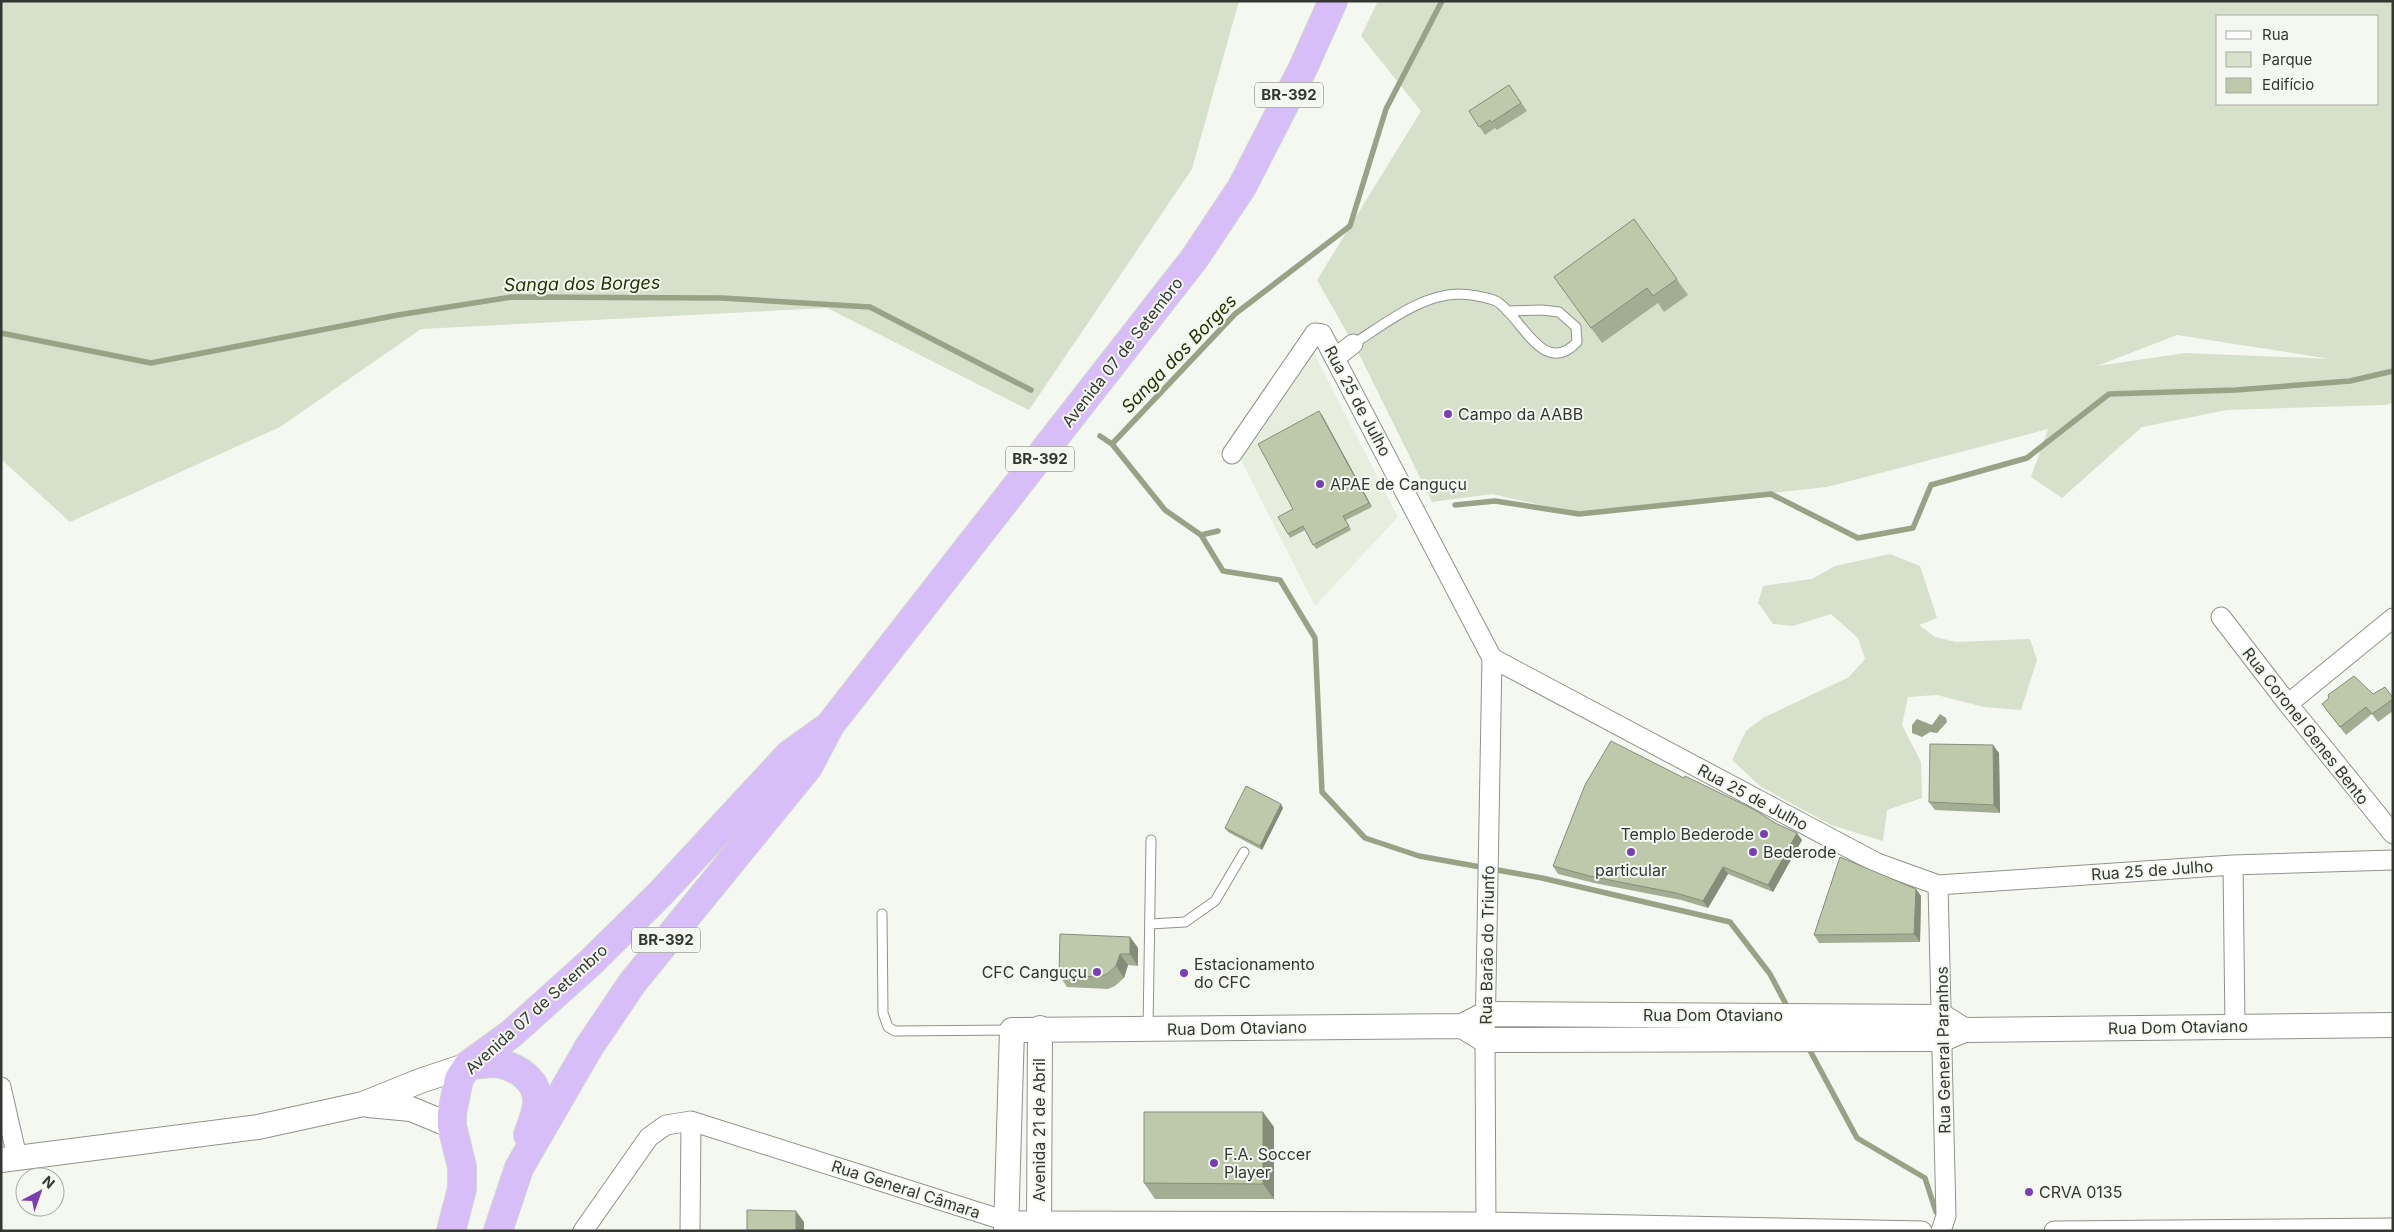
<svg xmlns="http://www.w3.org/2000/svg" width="2394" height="1232" font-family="Inter,sans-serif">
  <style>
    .built { fill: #e7eede }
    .green { fill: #d7e0ca; fill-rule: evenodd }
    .water { fill: #98a287 }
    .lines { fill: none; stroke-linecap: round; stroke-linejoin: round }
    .stream { stroke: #98a287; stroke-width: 5.5 }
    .service-casing { stroke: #90938b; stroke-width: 11 }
    .minor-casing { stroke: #90938b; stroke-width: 21 }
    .tertiary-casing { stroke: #90938b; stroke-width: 26 }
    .trunk-casing { stroke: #d2d3d2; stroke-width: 30 }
    .service { stroke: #fff; stroke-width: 9 }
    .minor { stroke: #fff; stroke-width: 19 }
    .tertiary { stroke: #fff; stroke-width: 24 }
    .trunk { stroke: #d7bef8; stroke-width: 28 }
    .wall { fill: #a3ad94 }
    .shaded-wall { fill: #858d78 }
    .building { fill: #bec9ac; stroke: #858d78 }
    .poi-dot { fill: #793eb4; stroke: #f5f8f0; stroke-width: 2 }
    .labels { text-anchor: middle; stroke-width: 4; stroke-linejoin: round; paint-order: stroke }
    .shield { fill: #f5f8f0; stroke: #6e706b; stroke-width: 1 }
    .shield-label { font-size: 15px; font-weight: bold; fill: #343632 }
    .street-label { font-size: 16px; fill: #343632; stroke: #f5f8f0 }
    .poi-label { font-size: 16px; fill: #343632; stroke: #f5f8f0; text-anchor: start }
    .water-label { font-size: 18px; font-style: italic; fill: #253202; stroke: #f5f8f0 }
  </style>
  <rect width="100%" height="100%" fill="#f5f8f0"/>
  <!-- built -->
  <path class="built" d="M1310 345 1398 517 1315 606 1240 458Z"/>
  <!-- green -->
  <path class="green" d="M1 1H1239L1192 169 1029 410 827 308 421 329 280 427 70 522 1 459Z
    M1378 1H2393V403L2384 405 2227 410 2142 427 2062 498 2031 477 2048 429 1827 487 1579 514 1492 494 1432 502 1358 352 1317 280 1421 111 1361 36ZM2218 16H2378V104H2218ZM2177 335 2331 359H2332L2185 353 2097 366Z
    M1890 554 1920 566 1937 618 1919 625 1935 637 1956 642 2030 639 2037 660 2021 710 1984 707 1937 695 1908 697 1902 725 1921 762 1922 798 1887 810 1883 841 1831 825 1760 786 1732 760 1746 731 1763 718 1849 677 1865 659 1858 638 1831 614 1793 626 1773 624 1758 603 1763 586 1812 579 1835 566Z"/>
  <!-- water -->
  <path class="water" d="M1940 714 1946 718 1947 722 1937 733 1930 732 1922 737 1912 733V725L1917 719 1932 725Z"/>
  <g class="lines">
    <!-- stream -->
    <path class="stream" d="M1 333 151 363 398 315 512 297 722 298 870 307 1031 390
      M1100 436 1112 444 1235 314 1350 226 1386 109 1442 1
      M1112 444 1165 510 1201 535 1218 531
      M1455 505 1495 501 1579 514 1771 494 1858 538 1913 528 1931 485 2027 458 2109 394 2236 390 2350 381 2393 371
      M1201 535 1223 571 1280 580 1315 638 1322 792 1365 838 1419 856 1542 878 1730 922 1770 974 1789 1010
      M1807 1045 1857 1138 1925 1178 1936 1212"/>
    <!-- service casing -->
    <g class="service-casing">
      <path id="service" d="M1353 344C1385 324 1420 295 1458 294 1468 294 1487 297 1496 301 1520 314 1543 379 1577 342L1576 327 1559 312 1542 310 1507 311
        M882 914 883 1013 888 1027 895 1031 1012 1030
        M1150 924 1185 922 1215 901 1244 852
        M1148 1029 1151 840"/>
    </g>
    <!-- minor casing -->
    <g class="minor-casing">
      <path id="minor" d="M1335 358 1353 344
        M1232 454 1315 333 1322 334 1492 658 1877 863 1938 885 2233 865 2393 860
        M2221 617 2288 704 2393 834
        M2288 704 2393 618
        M2233 865 2235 1027
        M1938 885 1946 1216 1941 1231
        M1 1087 17 1157
        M583 1231 649 1137 666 1125 691 1121 1006 1221 1486 1222 1922 1231
        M690 1231 691 1121
        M1486 1231 1485 1040 1492 658
        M2054 1231 2393 1228"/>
    </g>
    <!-- tertiary casing -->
    <g class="tertiary-casing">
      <path id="tertiary" d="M1462 1026 1485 1040 1943 1039 1964 1030 2393 1025
        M368 1105 411 1109 452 1126
        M1 1160 258 1127 363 1104 420 1081 468 1065
        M1006 1231 1012 1030 1462 1026 1486 1014 1943 1017 1964 1030
        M1039 1231 1040 1028"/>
    </g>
    <!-- trunk casing -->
    <g class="trunk-casing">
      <path id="trunk" d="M468 1065C477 1065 487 1063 495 1063 517 1066 540 1081 537 1105 536 1115 531 1126 528 1135
        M451 1231 462 1189V1167L452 1126V1113L459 1079 468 1065 511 1034 590 963 661 893 789 755 825 729
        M498 1231 519 1168 589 1047 633 982 808 767 830 725 1194 259 1242 187 1303 68 1333 1"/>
    </g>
    <!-- service -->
    <use href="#service" class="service"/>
    <!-- minor -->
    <use href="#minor" class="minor"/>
    <!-- tertiary -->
    <use href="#tertiary" class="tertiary"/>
    <!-- trunk -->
    <use href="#trunk" class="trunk"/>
  </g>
  <!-- wall -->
  <path class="wall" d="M1509 85 1527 111 1497 130 1495 128 1485 135 1469 111Z
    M1634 219 1688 295 1664 312 1658 303 1602 343 1554 277Z
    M1322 415 1372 507 1346 520 1351 530 1316 549 1305 530 1290 538 1288 534 1293 509Z
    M2373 694 2393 698V711L2378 722 2372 714 2346 735 2322 704Z
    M1999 753 2000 813 1935 810 1929 802Z
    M1684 778 1775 823 1802 840 1773 892 1728 874 1708 908 1681 900 1594 883 1558 874 1553 866Z
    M1283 808 1262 850 1228 832 1225 828Z
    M1916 889 1921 896 1920 942 1819 943 1814 935Z
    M1130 937 1138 948V966L1128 965 1124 978 1115 986 1108 989 1067 987 1059 975Z
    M1274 1127V1199H1155L1144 1183Z"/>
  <!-- shaded-wall -->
  <path class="shaded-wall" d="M1319 411 1322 415 1372 507 1369 503Z
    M1993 745 1999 753 2000 813 1994 805Z
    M1281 804 1283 808 1262 850 1260 846Z
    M1797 833 1802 840 1773 892 1768 885Z
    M1723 867 1728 874 1708 908 1703 901Z
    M1916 889 1921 896 1920 942 1914 934Z
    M1130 937 1138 948V966L1130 954Z
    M1120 954 1128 965 1124 978 1116 966Z
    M1263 1112 1274 1127V1199L1263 1184Z
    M796 1211 804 1222V1231H796Z"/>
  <!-- building -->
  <path class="building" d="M1509 85 1521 103 1492 122 1490 120 1479 127 1469 111Z
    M1634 219 1677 279 1653 296 1647 288 1591 328 1554 277Z
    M1319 411 1369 503 1343 516 1349 526 1313 545 1303 526 1288 534 1278 517 1293 509 1258 444Z
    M2354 676 2373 694 2385 687 2393 698V699L2372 714 2366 707 2340 727 2322 704 2329 698 2328 695Z
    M1611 741 1684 778 1685 776 1755 810 1775 823 1797 833 1768 885 1723 867 1703 901 1676 893 1589 876 1553 866 1585 785Z
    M1930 744 1993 745 1994 805 1929 802Z
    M1246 786 1281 804 1260 846 1225 828Z
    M1840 857 1916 889 1914 934 1814 935Z
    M1060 934 1130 937V954H1120L1116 966 1107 974 1100 977 1059 975Z
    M1144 1112H1263V1184L1144 1183Z
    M747 1210 796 1211V1231H747Z"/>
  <!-- markers -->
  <g class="poi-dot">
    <circle cx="1448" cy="414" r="5"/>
    <circle cx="1320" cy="484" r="5"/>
    <circle cx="1764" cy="834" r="5"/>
    <circle cx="1631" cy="852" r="5"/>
    <circle cx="1753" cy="852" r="5"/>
    <circle cx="1097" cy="972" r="5"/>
    <circle cx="1184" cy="973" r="5"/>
    <circle cx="1214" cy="1163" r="5"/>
    <circle cx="2029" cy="1192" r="5"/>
  </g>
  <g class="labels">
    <!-- shield labels -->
    <g class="shield">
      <rect x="1255" y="82.5" width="68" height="25" rx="4"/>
      <rect x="1006" y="446.5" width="68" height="25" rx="4"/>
      <rect x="632" y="927.5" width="68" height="25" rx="4"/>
    </g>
    <g class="shield-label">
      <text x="1289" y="100">BR-392</text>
      <text x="1040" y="464">BR-392</text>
      <text x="666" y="945">BR-392</text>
    </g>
    <!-- street labels -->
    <g class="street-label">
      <text transform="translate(1122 352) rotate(-52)" y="6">Avenida 07 de Setembro</text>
      <text transform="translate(1358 401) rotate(62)" y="6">Rua 25 de Julho</text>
      <text transform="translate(2306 726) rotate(52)" y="6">Rua Coronel Genes Bento</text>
      <text transform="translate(1753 797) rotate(28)" y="6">Rua 25 de Julho</text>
      <text transform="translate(2152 870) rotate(-4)" y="6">Rua 25 de Julho</text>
      <text transform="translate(1487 945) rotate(-89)" y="6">Rua Barão do Triunfo</text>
      <text transform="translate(536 1009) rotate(-42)" y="6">Avenida 07 de Setembro</text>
      <text x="1713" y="1021">Rua Dom Otaviano</text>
      <text transform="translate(2178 1027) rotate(-1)" y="6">Rua Dom Otaviano</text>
      <text transform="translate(1237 1028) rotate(-1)" y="6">Rua Dom Otaviano</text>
      <text transform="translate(1943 1050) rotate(-91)" y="6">Rua General Paranhos</text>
      <text transform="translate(1039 1130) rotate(-90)" y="6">Avenida 21 de Abril</text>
      <text transform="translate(906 1189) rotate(18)" y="6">Rua General Câmara</text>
    </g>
    <!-- poi labels -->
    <g class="poi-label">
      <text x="1458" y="420">Campo da AABB</text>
      <text x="1330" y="490">APAE de Canguçu</text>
      <text x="1754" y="840" text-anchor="end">Templo Bederode</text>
      <text x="1763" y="858">Bederode</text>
      <text x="1631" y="876" text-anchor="middle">particular</text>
      <text x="1194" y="970">Estacionamento<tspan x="1194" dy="18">do CFC</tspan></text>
      <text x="1087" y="978" text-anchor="end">CFC Canguçu</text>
      <text x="1224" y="1160">F.A. Soccer<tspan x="1224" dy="18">Player</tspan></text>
      <text x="2039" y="1198">CRVA 0135</text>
    </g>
    <!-- water labels -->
    <g class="water-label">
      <text transform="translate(582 284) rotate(-1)" y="6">Sanga dos Borges</text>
      <text transform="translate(1179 354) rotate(-46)" y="6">Sanga dos Borges</text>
    </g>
  </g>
  <!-- border -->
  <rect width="2394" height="1232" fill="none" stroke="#343632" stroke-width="5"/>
  <!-- legend -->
  <rect x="2216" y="15" width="162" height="90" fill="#f5f8f0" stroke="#a8aaa4"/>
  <rect x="2226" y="31" width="25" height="8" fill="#ffffff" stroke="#a8aaa4"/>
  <text x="2262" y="40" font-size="15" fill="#343632">Rua</text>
  <rect x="2226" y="52" width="25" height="15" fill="#d7e0ca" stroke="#a8aaa4"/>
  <text x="2262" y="65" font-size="15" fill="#343632">Parque</text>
  <rect x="2226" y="78" width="25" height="15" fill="#bec9ac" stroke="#a8aaa4"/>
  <text x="2262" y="90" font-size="15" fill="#343632">Edifício</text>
  <!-- north arrow -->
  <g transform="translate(40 1192) rotate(41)"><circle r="24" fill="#f5f8f0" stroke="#a8aaa4"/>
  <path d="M0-4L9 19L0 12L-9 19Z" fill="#793eb4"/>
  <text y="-8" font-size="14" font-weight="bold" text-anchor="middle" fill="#343632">N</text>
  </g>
</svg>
